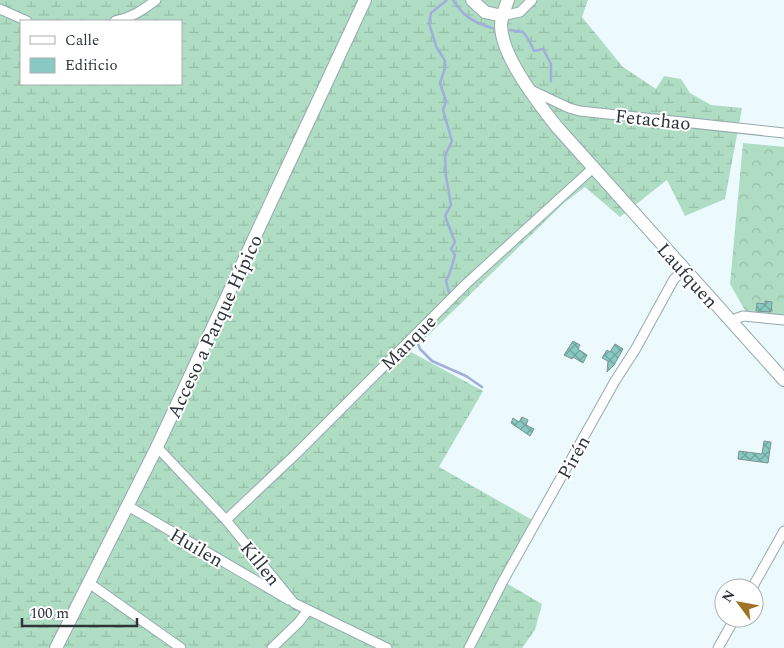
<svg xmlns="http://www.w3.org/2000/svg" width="784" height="648" font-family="Spectral,serif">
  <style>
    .forest { fill: url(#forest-crowns) }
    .wetland { fill: url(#wetland-marsh); fill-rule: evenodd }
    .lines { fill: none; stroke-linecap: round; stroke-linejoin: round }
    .stream { stroke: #a0aedc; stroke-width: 2.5 }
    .building { fill: url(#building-cross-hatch); stroke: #7c9391 }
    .street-casing { stroke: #93a9af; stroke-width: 11 }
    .secondary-casing { stroke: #93a9af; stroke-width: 14 }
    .street { stroke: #fff; stroke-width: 9 }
    .secondary { stroke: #fff; stroke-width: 12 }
    .labels { text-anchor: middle; stroke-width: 4; stroke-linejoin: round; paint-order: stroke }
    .street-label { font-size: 19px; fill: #2c3538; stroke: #fff }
  </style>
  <defs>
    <pattern id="forest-crowns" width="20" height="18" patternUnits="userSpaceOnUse" patternTransform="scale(1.25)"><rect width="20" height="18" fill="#aeddc3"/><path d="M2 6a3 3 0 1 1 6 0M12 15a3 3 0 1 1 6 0" fill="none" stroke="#96bea8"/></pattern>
    <pattern id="wetland-marsh" width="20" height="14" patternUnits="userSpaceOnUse" patternTransform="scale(1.25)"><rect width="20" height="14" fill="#aeddc3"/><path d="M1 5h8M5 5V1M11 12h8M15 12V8" fill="none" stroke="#96bea8"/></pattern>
    <pattern id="building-cross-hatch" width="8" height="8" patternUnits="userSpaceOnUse" patternTransform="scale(1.25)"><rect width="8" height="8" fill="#88cac3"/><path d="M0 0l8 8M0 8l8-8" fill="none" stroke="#6fa59f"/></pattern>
  </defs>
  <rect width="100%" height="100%" fill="#ecfafe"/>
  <!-- forest -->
  <path class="forest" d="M743 143 784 147V316L747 314 730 284Z"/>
  <!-- wetland -->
  <path class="wetland" d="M0 0H588L582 17 623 67 656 89 664 76 681 79 690 93 711 105 742 108 725 199 685 216 667 180 620 217 585 187 564 203 411 352 483 391 439 467 536 522 503 581 542 604 535 630 522 648H0ZM21 21H181V84H21Z"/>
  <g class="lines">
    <!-- stream -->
    <path class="stream" d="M447 0 431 13 429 23 436 46 445 61V68L440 83 446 101 443 110 452 141 445 155 446 176 451 205 445 216 455 242 451 249 455 255C452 264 451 273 446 281L450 296
      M453 0C464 17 473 22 492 28
      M510 30 523 32 529 40 534 51 543 49 551 64V81
      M420 335 418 344 420 349 432 361 466 376 482 387"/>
  </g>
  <!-- building -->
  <path class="building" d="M765 301 772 302 771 312 756 311 757 303 765 304Z
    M573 341 580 345 578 349 587 355 583 363 573 357 572 359 564 355Z
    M615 344 623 349 614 365 607 372 608 361 602 358 607 350 610 352Z
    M522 417 528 420 526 425 534 429 530 436 511 423 513 418 519 422Z
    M764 441 771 442 768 463 738 459 739 451 762 454Z"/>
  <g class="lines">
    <!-- street casing -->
    <g class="street-casing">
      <path id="street" d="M0 9 27 21
        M502 16 520 12 532 0
        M115 21C131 18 143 10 156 0
        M531 90 569 108 580 111 784 133
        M730 321 743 316 784 320
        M157 447 226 520 294 603 387 648
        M128 506 289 600
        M226 520 297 453 466 284 593 168
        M89 583 181 648
        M752 588 784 531
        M272 648 299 622 308 610
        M469 648 503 581 615 381 635 350 674 279 684 270
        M718 648 735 618"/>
    </g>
    <!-- secondary casing -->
    <g class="secondary-casing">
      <path id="secondary" d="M472 0 485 12 502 16
        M508 0C505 8 501 17 501 26 502 57 538 103 557 127L784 380
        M56 648 157 447 365 0"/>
    </g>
    <!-- street -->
    <use href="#street" class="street"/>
    <!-- secondary -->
    <use href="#secondary" class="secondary"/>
  </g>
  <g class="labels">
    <!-- street labels -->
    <g class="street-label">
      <text transform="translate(653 119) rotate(6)" y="7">Fetachao</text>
      <text transform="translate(688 275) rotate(48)" y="7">Laufquen</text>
      <text transform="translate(214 326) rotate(-65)" y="7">Acceso a Parque Hípico</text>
      <text transform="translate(408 342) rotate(-45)" y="7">Manque</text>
      <text transform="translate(573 457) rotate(-61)" y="7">Pirén</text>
      <text transform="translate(197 547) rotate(30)" y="7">Huilen</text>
      <text transform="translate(261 563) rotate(51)" y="7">Killen</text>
    </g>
  </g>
  <!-- legend -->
  <rect x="20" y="20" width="162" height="65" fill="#ffffff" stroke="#abaeaf"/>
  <rect x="30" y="36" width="25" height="8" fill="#ffffff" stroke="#abaeaf"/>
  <text x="65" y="45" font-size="15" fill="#2c3538">Calle</text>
  <rect x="30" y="58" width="25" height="15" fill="#88cac3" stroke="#abaeaf"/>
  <text x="65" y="70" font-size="15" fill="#2c3538">Edificio</text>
  <!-- north arrow -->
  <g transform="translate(739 603) rotate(302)"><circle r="24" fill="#ffffff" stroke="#abaeaf"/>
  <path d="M0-4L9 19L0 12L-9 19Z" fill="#a07324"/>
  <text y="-8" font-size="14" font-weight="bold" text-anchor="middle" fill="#2c3538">N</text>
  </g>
  <!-- scale -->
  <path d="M22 618v8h115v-8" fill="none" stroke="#2c3538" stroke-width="2.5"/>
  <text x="30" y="618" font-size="15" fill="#2c3538" stroke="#ffffff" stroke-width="4" paint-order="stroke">100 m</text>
</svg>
